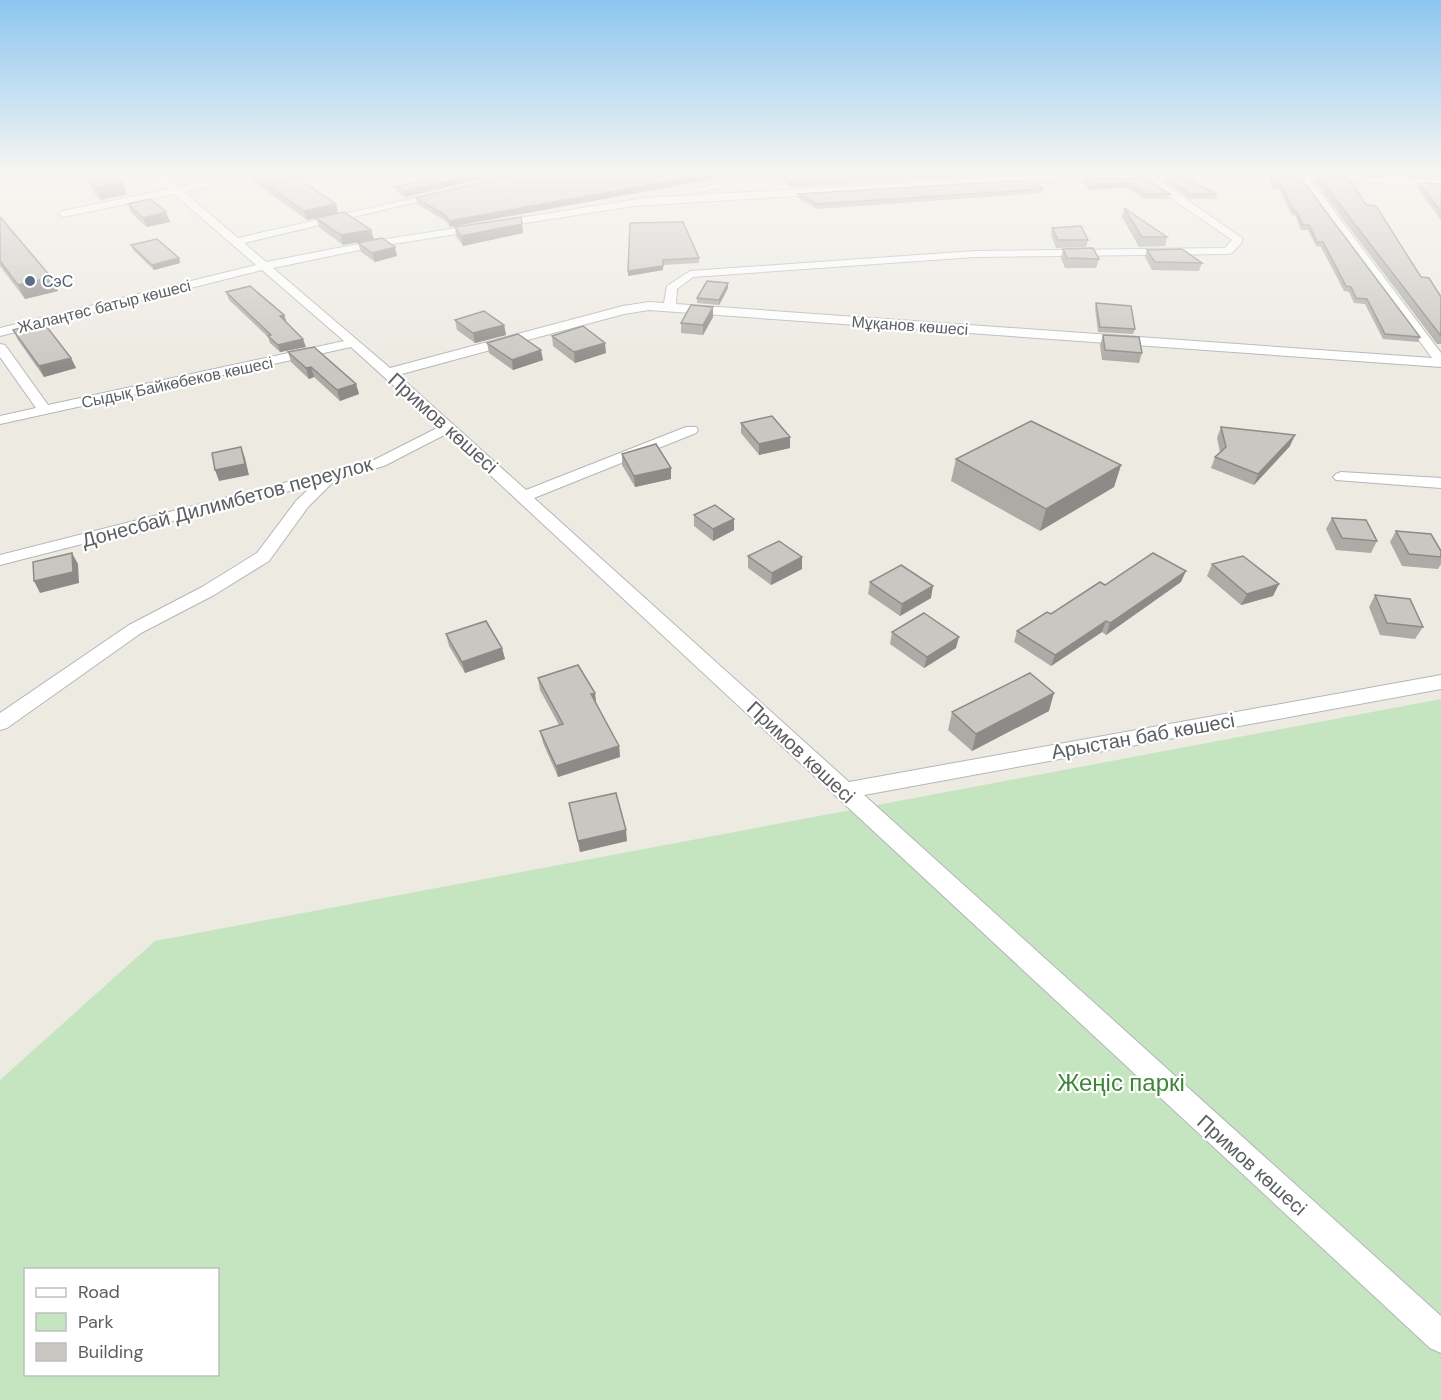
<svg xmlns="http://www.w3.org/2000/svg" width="1441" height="1400" font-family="'DM Sans',sans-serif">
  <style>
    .green { fill: #c4e5bf; fill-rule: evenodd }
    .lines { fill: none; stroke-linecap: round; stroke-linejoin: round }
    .minor-casing { stroke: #b3b6ba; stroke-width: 2 }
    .minor { fill: #fff; fill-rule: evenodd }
    .wall { fill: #aeaba7 }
    .shaded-wall { fill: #8d8b88 }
    .building { fill: #cac7c2; stroke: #8d8b88; stroke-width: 1.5 }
    .service-dot { fill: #5c6f8a; stroke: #fff; stroke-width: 2 }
    .labels { text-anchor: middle; stroke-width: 4.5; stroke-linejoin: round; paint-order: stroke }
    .far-service-label { font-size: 16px; fill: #4e5e75; stroke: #fff; text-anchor: start }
    .far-street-label { font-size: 16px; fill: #5b5f63; stroke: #fff }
    .street-label { font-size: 20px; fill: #5b5f63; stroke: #fff }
    .near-park-label { font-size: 24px; fill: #3d8637; stroke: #fff }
  </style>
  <rect width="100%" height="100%" fill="#edeae2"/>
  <!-- green -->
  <path class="green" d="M1441 699V1400H0V1080L155 941ZM26 1270H218V1374H26Z"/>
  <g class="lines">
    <!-- minor casing -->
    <g class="minor-casing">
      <path id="minor" d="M150 172H161L178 187 251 172H271L184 192 238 238 441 192 446 195 244 243 266 262 374 241 645 198 1040 175 1303 173 1441 181V187L1310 179 1441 353V367L649 310 624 314 398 375 526 490 686 427H696L698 430 696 433 534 498 849 782 1441 675V689L864 795 1441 1316V1353L1430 1348 446 434 384 466 336 479 308 507 269 561 214 595 141 633 7 728 0 730V713L129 625 202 587 257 553 296 501 313 485 0 565V555L374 460 439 427 351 347 0 424V416L36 408 0 357V344L5 345 48 405 344 341 262 270 0 336V328L256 265 174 194 63 217 58 214 63 211 169 189ZM1300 179 1432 358 676 304 677 289 693 277 975 257 1228 254 1232 253 1242 242V238L1158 180ZM1145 180 1232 240 1225 248 975 251 690 271 667 286 664 303 649 302 623 306 390 368 273 268 374 247 633 206 1040 181Z
        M765 172H784L700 192 695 189Z
        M1341 472 1441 478V488L1336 480 1333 477 1336 474Z"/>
    </g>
    <!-- minor -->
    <use href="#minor" class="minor"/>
  </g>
  <!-- wall -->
  <path class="wall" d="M248 172H326L298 178 336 204 338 213 307 220 250 179Z
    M459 172 405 197 397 192 396 187Z
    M526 172 450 227 446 221 417 204 416 198Z
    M780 172H1017V174L790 187 780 175Z
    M1405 172H1441V179L1409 177Z
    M1317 175 1366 205 1421 277 1441 297V344H1437L1315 182Z
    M1271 177H1300L1420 337 1418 342 1383 339 1365 304 1354 303 1349 292 1344 291 1321 247 1316 246 1308 230H1301L1295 215H1292L1279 189H1273L1270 181Z
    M1145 178 1170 194 1168 199H1143L1125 187 1089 190 1083 183 1084 179Z
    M1166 178 1217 194 1216 199H1189L1165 182Z
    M88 180 127 194 101 200 93 192Z
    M1419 183 1441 184V220L1417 188Z
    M1043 189 1042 193 817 209 798 198V194Z
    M128 204 170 222 147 227 131 213Z
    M1124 208 1167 237 1165 246 1139 247 1122 217Z
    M0 217 58 291 25 299 0 266Z
    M521 217 523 233 463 246 456 236 455 227Z
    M316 218 374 239 343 245 319 227Z
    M630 223 699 258V263L663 265V270L628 276Z
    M1052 228 1088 240 1086 247 1056 248 1051 235Z
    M358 243 397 256 375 262 361 252Z
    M131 245 179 258 180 263 154 270 133 250Z
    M1063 249 1099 259 1096 268H1065L1061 258Z
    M1147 250 1202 263 1199 271 1152 270 1145 257Z
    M728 283V288L719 305 697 303V298Z
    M226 292 284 315 286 323 306 347 280 352 270 343 268 337 229 300Z
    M1096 303 1135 329 1133 334 1098 332 1095 308Z
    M713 317 703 335 681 333V323Z
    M455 320 504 325 506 335 475 343 457 330Z
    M13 330 71 358 76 368 44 377 18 340Z
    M1103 335 1142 353 1139 363 1102 360 1100 345Z
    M552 336 606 353 575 363 553 346Z
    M487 343 543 360 513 370 489 353Z
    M288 352 356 384 359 394 340 401 314 377 309 379 291 362Z
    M741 423 790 437V448L759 455 741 433Z
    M1221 427 1290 446 1254 485 1211 468 1215 457 1220 452 1217 438Z
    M622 454 671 479 635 487 622 465Z
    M956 459 1121 465 1114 487 1040 531 951 481Z
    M694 515 734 519V530L713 541 694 526Z
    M1332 518 1377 541 1371 553 1336 550 1326 529Z
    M1396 531 1441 551V564L1438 569 1402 566 1390 542Z
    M748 556 802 569 771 585 748 568Z
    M1212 564 1273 596 1241 605 1207 576Z
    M870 582 931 598 900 616 868 594Z
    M1181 582 1106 635 1102 632 1051 666 1014 642 1017 631 1051 614 1105 585Z
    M1375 595 1423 627 1415 639 1380 635 1369 607Z
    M892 632 956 648 924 668 890 644Z
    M446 634 502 648 505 659 465 673 449 646Z
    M538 678 595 693 596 703 619 746 620 757 558 777 543 743 540 731 559 725 540 690Z
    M1049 711 972 751 948 730 952 712Z
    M569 803 627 841 580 852Z"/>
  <!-- shaded-wall -->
  <path class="shaded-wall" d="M288 172H326L290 180Z
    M488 172H512L405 197 404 191Z
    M721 172H752L450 227 449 221Z
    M122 182 127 194 101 200 96 188Z
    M1126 182 1125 187 1089 190 1090 186Z
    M336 204 338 213 307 220 304 211Z
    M166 212 170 222 147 227 143 218Z
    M522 224 523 233 463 246 461 236Z
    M371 230 374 239 343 245 341 235Z
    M395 247 397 256 375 262 372 253Z
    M179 258 180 263 154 270 152 265Z
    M663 266V270L628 276V271Z
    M51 277 58 291 25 299 18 285Z
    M728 283V288L719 305V300Z
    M713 307V317L703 335V325Z
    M284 315 287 323 282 324 280 316Z
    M504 325 506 335 475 343 473 333Z
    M303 339 306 347 280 352 278 345Z
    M605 343 606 353 575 363 574 352Z
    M541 350 543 360 513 370 512 360Z
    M71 358 76 368 44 377 39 366Z
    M311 367 314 377 309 379 306 368Z
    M356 384 359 394 340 401 337 390Z
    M1295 435 1290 446 1254 485 1258 474Z
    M790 437V448L759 455V444Z
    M241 447 245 458 249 475 219 481 215 470Z
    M1121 465 1114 487 1040 531 1046 509Z
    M671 468V479L635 487 634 476Z
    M734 519V530L713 541V529Z
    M72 553 78 564 79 583 40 593 34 581Z
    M802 557V569L771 585 772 573Z
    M1186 571 1181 582 1106 635 1110 623Z
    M1279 584 1273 596 1241 605 1247 594Z
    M933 586 931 598 900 616 902 604Z
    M1106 621 1102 632 1051 666 1055 655Z
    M959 637 956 648 924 668 927 657Z
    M502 648 505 659 465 673 462 662Z
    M595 693 596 704 591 694Z
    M1054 693 1049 711 972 751 976 734Z
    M619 746 620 757 558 777 556 766Z
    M626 830 627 841 580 852 578 841Z"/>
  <!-- building -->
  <path class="building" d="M86 172H110L122 182 96 188 88 180Z
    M250 172H288L336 204 304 211Z
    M459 172H488L404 191 396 187Z
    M526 172H721L449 221 445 215 416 198Z
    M782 172H956L790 182Z
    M1411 172H1441V175Z
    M1317 175 1348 177 1366 205 1376 206 1421 277 1429 278 1441 297V336Z
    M1271 177H1300L1420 337 1385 334 1367 299 1356 298 1351 287 1346 286 1323 242H1317L1309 225H1303L1296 211H1294L1281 185 1275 184Z
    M1145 178 1170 194H1145L1126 182 1090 186 1084 179Z
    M1166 178H1184L1217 194H1190Z
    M1031 180 1043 189 817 204 798 194Z
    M1419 183 1441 184V212Z
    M150 199 166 212 143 218 128 204Z
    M1124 208 1167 237H1142Z
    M344 212 371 230 341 235 316 218Z
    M0 217 51 277 18 285 0 261Z
    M521 217 522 224 461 236 455 227Z
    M683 222 699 258 663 260V266L628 271 630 223Z
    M1081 226 1088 240H1058L1052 228Z
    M382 238 395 247 372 253 358 243Z
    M157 239 179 258 152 265 131 245Z
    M1093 248 1099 259 1067 258 1063 249Z
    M1182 249 1202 263 1155 262 1147 250Z
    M707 281 728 283 719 300 697 298Z
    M250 286 284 315 280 316 303 339 278 345 268 336 271 335 226 292Z
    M1096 303 1131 306 1135 329 1100 327Z
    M691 305 713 307 703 325 681 323Z
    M484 311 504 325 473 333 455 320Z
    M43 322 71 358 39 366 13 330Z
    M583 326 605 343 574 352 552 336Z
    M518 334 541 350 512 360 487 343Z
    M1103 335 1139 337 1142 353 1105 350Z
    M314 347 356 384 337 390 311 367 306 368 288 352Z
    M772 416 790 437 759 444 741 423Z
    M1031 421 1121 465 1046 509 956 459Z
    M1221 427 1295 435 1258 474 1215 457 1226 447Z
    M656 444 671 468 634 476 622 454Z
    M241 447 245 464 215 470 212 453Z
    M715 505 734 519 713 529 694 515Z
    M1332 518 1366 520 1377 541 1342 538Z
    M1396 531 1431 534 1441 551V557L1409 554Z
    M779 541 802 557 772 573 748 556Z
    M72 553 73 572 34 581 33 562Z
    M1153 553 1186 571 1110 623 1106 621 1055 655 1017 631 1047 612 1051 614 1100 582 1105 585Z
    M1243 556 1279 584 1247 594 1212 564Z
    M901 565 933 586 902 604 870 582Z
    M1375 595 1410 599 1423 627 1387 623Z
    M924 613 959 637 927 657 892 632Z
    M486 621 502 648 462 662 446 634Z
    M578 665 595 693 591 694 619 746 556 766 540 731 563 724 538 678Z
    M1030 673 1054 693 976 734 952 712Z
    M616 793 626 830 578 841 569 803Z"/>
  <!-- sky -->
  <linearGradient id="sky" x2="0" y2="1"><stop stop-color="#8cc6f0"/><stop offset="0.47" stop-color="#f7f6f2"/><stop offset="1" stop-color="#f7f6f2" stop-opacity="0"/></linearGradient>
  <rect width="1441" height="368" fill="url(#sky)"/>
  <!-- markers -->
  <circle class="service-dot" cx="30" cy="281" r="6"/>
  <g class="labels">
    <!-- far-service labels -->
    <g class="far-service-label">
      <text x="42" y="287">СэС</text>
    </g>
    <!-- far-street labels -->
    <g class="far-street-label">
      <text transform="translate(104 306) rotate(-14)" y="6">Жалаңтөс батыр көшесі</text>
      <text transform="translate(910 325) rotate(4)" y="6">Мұқанов көшесі</text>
      <text transform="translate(177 382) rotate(-12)" y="6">Сыдық Байкөбеков көшесі</text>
    </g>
    <!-- street labels -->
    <g class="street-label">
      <text transform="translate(443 423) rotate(42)" y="7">Примов көшесі</text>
      <text transform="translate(227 502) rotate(-15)" y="7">Донесбай Дилимбетов переулок</text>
      <text transform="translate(1143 736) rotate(-10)" y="7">Арыстан баб көшесі</text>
      <text transform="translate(801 752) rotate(43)" y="7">Примов көшесі</text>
      <text transform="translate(1252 1165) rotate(42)" y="7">Примов көшесі</text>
    </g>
    <!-- near-park labels -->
    <g class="near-park-label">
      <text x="1121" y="1091">Жеңіс паркі</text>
    </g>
  </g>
  <!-- legend -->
  <rect x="24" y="1268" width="195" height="108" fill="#ffffff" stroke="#bdbfc1" stroke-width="1.5"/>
  <rect x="36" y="1288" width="30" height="9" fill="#ffffff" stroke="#bdbfc1" stroke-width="1.5"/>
  <text x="78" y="1298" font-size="18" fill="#5b5f63">Road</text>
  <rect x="36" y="1313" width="30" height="18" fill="#c4e5bf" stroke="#bdbfc1" stroke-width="1.5"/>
  <text x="78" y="1328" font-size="18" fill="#5b5f63">Park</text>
  <rect x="36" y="1343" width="30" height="18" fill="#cac7c2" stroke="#bdbfc1" stroke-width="1.5"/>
  <text x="78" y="1358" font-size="18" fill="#5b5f63">Building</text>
</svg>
